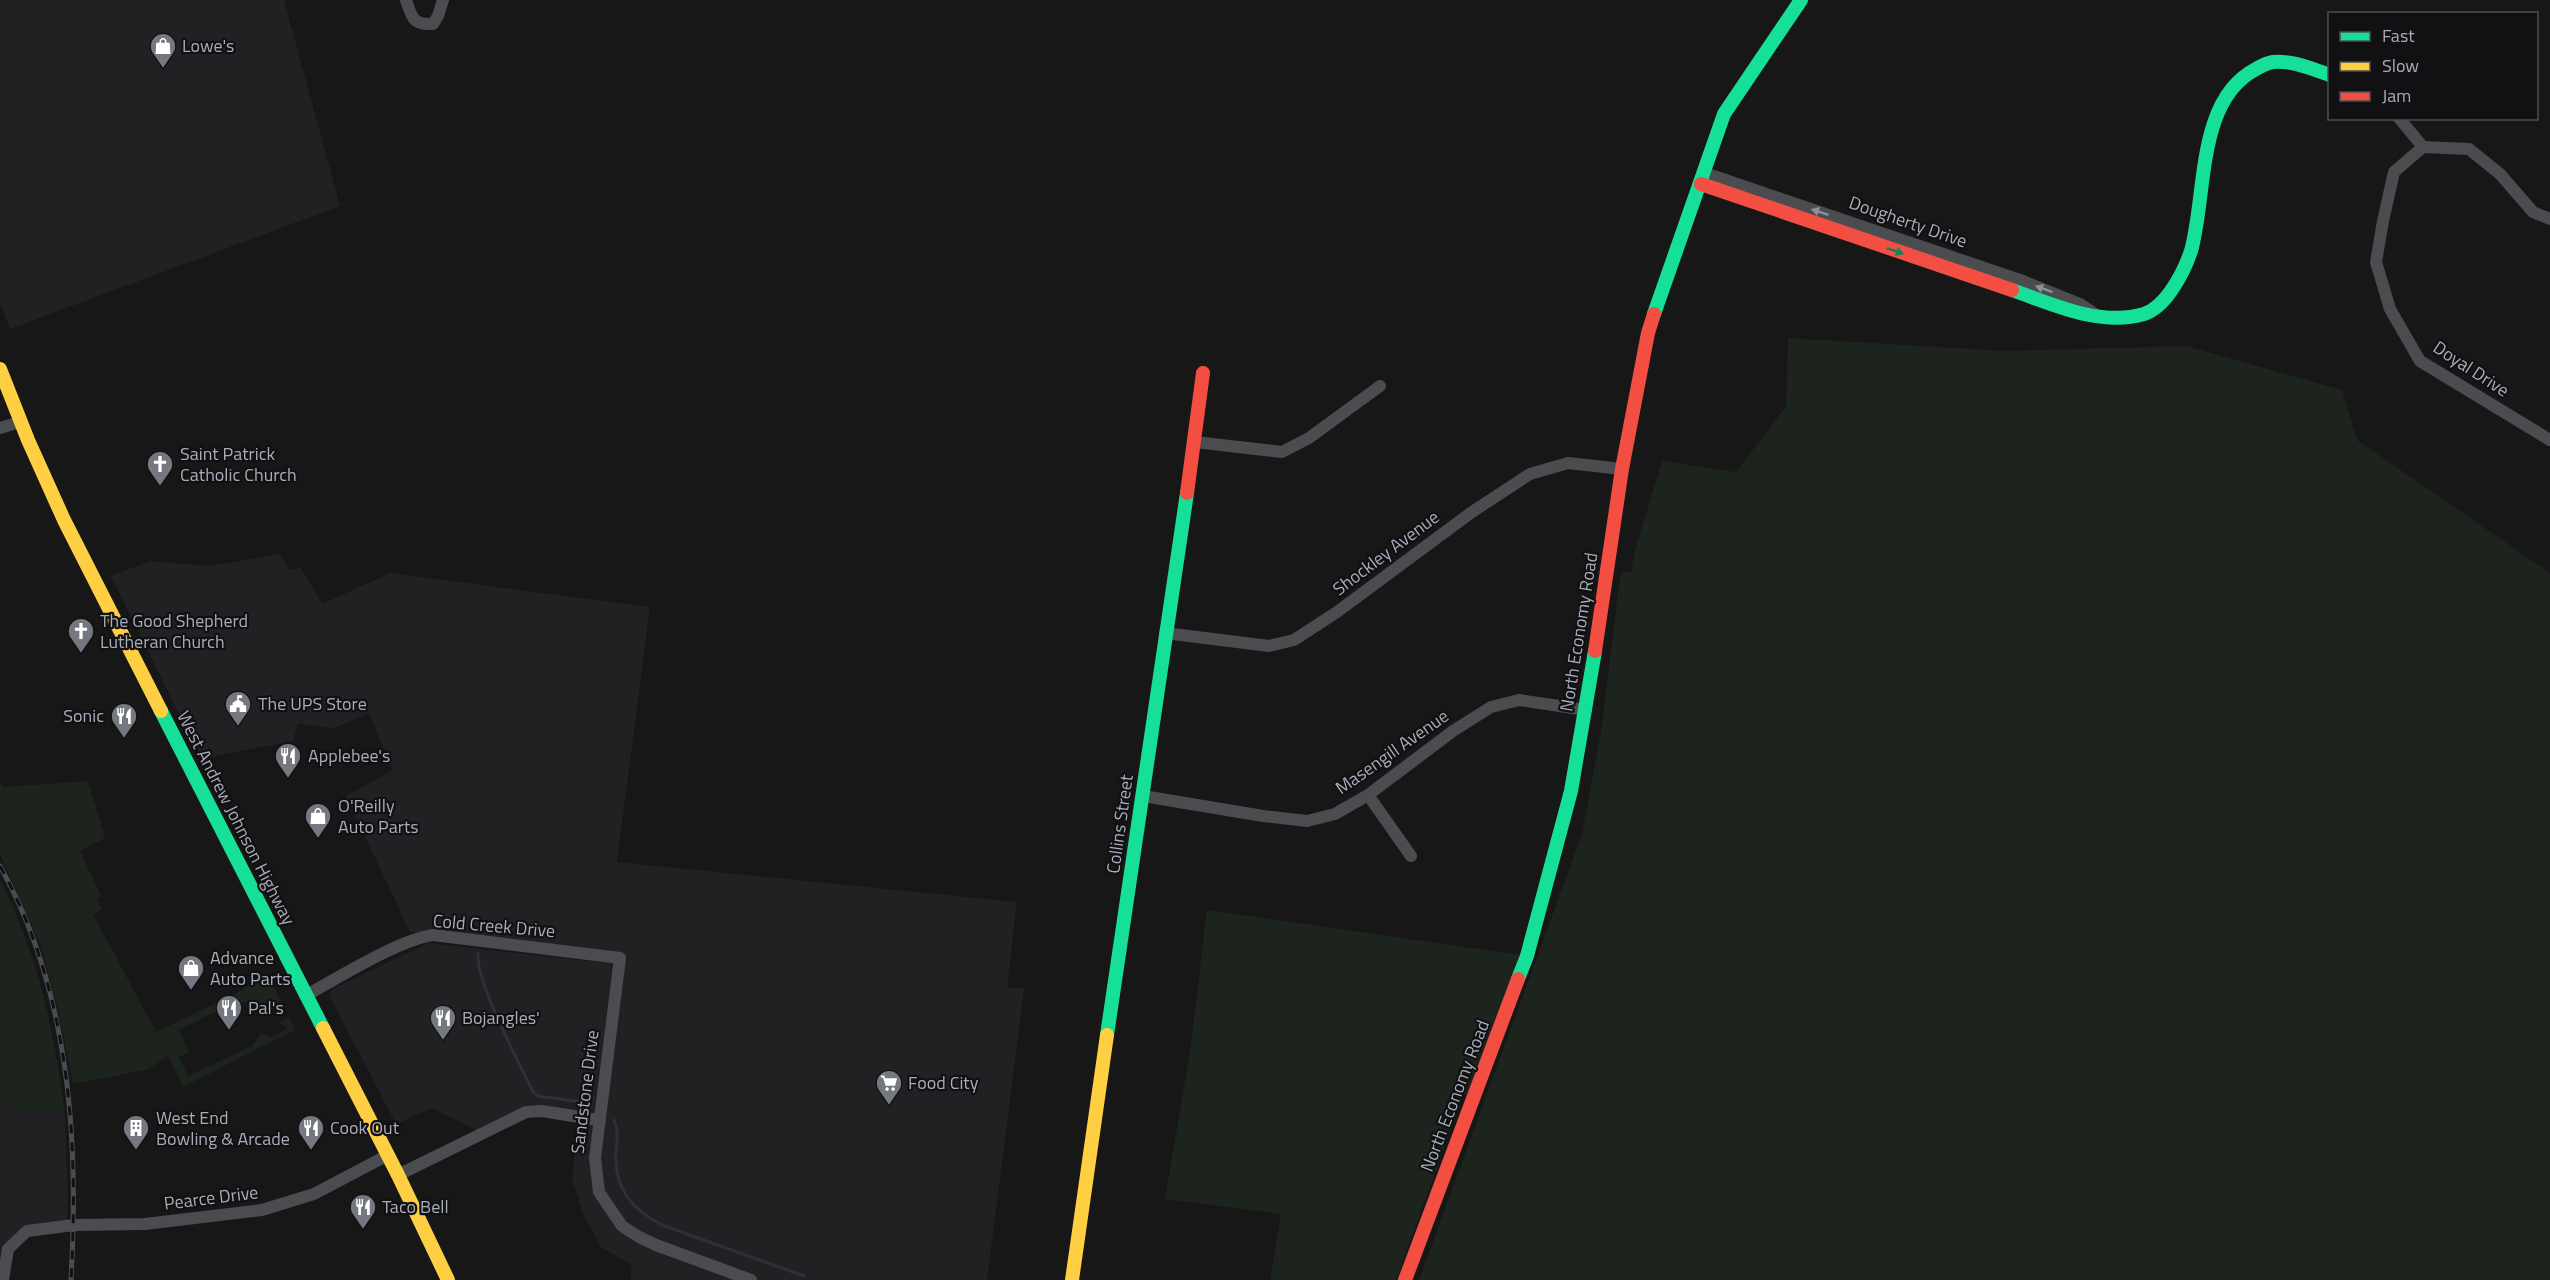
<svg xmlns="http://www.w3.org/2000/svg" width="2550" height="1280" font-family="'Titillium Web',sans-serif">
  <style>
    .built { fill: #212123 }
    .grass { fill: #1d241e }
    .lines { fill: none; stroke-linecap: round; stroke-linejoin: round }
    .stream { stroke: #2a3239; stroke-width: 3 }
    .street { stroke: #4b4c50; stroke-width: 12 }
    .fast { stroke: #16e098; stroke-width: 14 }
    .slow { stroke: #ffcf43; stroke-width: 14 }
    .jam { stroke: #f24e42; stroke-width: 14 }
    .rail-casing { stroke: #4b4c4f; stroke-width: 5 }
    .rail { stroke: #111113; stroke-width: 3; stroke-dasharray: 9; stroke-linecap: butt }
    .oneway { fill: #8c9099 }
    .oneway2 { fill: #14835c }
    .labels { text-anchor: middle; stroke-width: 4.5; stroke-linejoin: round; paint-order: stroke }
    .poi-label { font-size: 18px; fill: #a8adb8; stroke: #111113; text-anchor: start }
    .street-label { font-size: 18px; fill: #a8adb8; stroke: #111113 }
  </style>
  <rect width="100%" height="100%" fill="#171717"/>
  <!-- built -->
  <path class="built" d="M0 0H284L340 206 10 329 0 303Z
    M280 554 290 570 301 568 322 604 390 573 650 607 617 862 1017 902 1007 987 1024 989 987 1280H630L632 1265 601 1247 583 1214 572 1179 579 1117 542 1111 481 1132 432 1108 396 1124 329 995 334 988 429 943 605 963 606 956 410 932 346 796 393 770 369 713 334 728 298 724 293 741 210 757 200 756 111 576 150 561 211 566Z
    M0 1107 65 1115 68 1195 67 1226 27 1232 8 1249 0 1280Z"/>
  <!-- grass -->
  <path class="grass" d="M1788 338 2005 351 2186 346 2342 390 2357 440 2550 573V1280H1419L1582 834 1601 732 1620 576 1623 572H1631L1635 550 1662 461 1736 472 1786 406Z
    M88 781 105 838 80 851 101 896 97 899 102 910 93 914 156 1032 237 993 256 981 258 982 269 977 281 1002C266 1010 255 1001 240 1002 226 1004 193 1024 179 1030L189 1052 179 1057 188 1076 252 1046 261 1033 271 1037 288 1029 279 1022 289 1018 295 1030 183 1087 168 1056 149 1069 73 1084 58 1009 41 946 0 854V782L3 787Z
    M0 880C38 954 55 1033 65 1115L0 1107Z
    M1207 910 1527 956 1474 1096 1464 1094 1396 1280H1270L1281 1214 1165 1199 1190 1052Z"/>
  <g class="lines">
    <!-- stream -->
    <path class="stream" d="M478 953C475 981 519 1062 533 1092L538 1096 589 1103
      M614 1120C619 1131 617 1140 616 1152 614 1188 631 1209 662 1225L804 1276"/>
    <!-- street -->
    <path class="street" d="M406 0C412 17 412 25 433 24L438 16 443 0
      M2399 118 2423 147 2469 149 2500 174 2533 212 2550 219
      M2423 147 2394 172 2383 221 2376 262 2390 309 2420 361 2550 440
      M1705 173 2023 281 2080 304 2095 314
      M0 428 20 422
      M1195 442 1282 452 1309 438 1380 386
      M1165 633 1269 646 1294 640 1337 612 1472 512 1530 474 1568 463 1622 469
      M1368 795 1411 856
      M1143 796 1263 816 1307 821 1335 814 1368 795 1453 731 1491 707 1519 700 1586 710
      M305 996C338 978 398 940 433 935L620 958 595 1158 599 1192 622 1226 639 1237 656 1245 751 1280
      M398 1175 526 1112 542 1111 598 1120
      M3 1280 8 1249 27 1231 74 1225 145 1224 262 1210 314 1194 388 1155"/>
    <!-- fast -->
    <path class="fast" d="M2012 290C2052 304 2100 327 2144 314 2156 310 2164 301 2171 291 2180 278 2186 266 2191 251 2207 194 2196 100 2256 69 2261 66 2266 63 2273 62 2292 60 2312 69 2330 75
      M1654 314 1724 114 1801 0
      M161 711 323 1028
      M1518 979 1527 956 1571 791 1595 651
      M1107 1035 1187 493"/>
    <!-- slow -->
    <path class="slow" d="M0 369 28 440 64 520 161 711
      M323 1028 398 1175 448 1280
      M1072 1280 1107 1035"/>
    <!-- jam -->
    <path class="jam" d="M1701 184 2012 290
      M1187 493 1203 373
      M1595 651 1622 469 1648 333 1654 314
      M1405 1280 1518 979"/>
    <!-- rail casing -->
    <g class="rail-casing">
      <path id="rail" d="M0 866C70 991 79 1140 71 1280"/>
    </g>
    <!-- rail -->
    <use href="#rail" class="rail"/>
  </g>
  <!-- one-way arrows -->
  <defs><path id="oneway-solid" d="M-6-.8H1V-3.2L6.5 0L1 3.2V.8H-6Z" transform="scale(1.5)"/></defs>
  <g class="oneway">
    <use href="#oneway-solid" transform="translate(1820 212) rotate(-162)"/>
    <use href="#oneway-solid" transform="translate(2044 289) rotate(-160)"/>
  </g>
  <use class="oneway2" href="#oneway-solid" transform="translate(1895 251) rotate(19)"/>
  <!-- icons -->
  <defs>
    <g id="shop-pin" transform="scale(1.35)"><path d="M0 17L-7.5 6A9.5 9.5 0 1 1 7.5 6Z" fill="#757880" stroke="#111113"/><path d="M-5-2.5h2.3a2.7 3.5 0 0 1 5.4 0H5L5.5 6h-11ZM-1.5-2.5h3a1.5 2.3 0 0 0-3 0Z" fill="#fff"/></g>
    <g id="church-pin" transform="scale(1.35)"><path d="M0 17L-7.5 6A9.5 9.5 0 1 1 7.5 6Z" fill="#757880" stroke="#111113"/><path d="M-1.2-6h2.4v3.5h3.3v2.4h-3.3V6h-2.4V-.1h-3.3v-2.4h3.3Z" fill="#fff"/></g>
    <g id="civic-pin" transform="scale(1.35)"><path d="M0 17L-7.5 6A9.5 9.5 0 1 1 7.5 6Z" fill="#757880" stroke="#111113"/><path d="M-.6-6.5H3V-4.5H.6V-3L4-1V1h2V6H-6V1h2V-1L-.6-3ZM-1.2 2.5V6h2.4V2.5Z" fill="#fff"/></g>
    <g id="restaurant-pin" transform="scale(1.35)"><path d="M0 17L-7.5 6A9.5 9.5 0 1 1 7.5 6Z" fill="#757880" stroke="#111113"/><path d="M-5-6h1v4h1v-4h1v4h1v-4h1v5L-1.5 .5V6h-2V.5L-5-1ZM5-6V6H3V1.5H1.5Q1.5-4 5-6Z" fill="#fff"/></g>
    <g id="supermarket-pin" transform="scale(1.35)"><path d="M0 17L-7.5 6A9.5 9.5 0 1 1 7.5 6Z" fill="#757880" stroke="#111113"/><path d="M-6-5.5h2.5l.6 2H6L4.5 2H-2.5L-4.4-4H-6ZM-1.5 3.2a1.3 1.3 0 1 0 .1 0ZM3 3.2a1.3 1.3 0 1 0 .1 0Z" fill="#fff"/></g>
    <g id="building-pin" transform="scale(1.35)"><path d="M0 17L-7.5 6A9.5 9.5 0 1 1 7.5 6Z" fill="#757880" stroke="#111113"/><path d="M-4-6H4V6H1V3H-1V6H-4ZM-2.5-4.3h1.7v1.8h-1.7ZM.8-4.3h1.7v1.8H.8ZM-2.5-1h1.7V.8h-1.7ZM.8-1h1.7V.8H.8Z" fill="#fff"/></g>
  </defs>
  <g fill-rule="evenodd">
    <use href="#shop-pin" x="163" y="46"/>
    <use href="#church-pin" x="160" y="464"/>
    <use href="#church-pin" x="81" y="631"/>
    <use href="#civic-pin" x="238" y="704"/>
    <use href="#restaurant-pin" x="124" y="716"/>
    <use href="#restaurant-pin" x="288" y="756"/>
    <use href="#shop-pin" x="318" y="816"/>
    <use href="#shop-pin" x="191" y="968"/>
    <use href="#restaurant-pin" x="229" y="1008"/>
    <use href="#restaurant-pin" x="443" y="1018"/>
    <use href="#supermarket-pin" x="889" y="1083"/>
    <use href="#building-pin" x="136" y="1128"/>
    <use href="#restaurant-pin" x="311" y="1128"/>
    <use href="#restaurant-pin" x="363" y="1207"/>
  </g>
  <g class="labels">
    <!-- poi labels -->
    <g class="poi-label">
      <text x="182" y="52">Lowe's</text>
      <text x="180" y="460">Saint Patrick<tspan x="180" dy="21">Catholic Church</tspan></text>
      <text x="100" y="627">The Good Shepherd<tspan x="100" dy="21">Lutheran Church</tspan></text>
      <text x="258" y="710">The UPS Store</text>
      <text x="104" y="722" text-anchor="end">Sonic</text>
      <text x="308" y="762">Applebee's</text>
      <text x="338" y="812">O'Reilly<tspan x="338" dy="21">Auto Parts</tspan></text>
      <text x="210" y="964">Advance<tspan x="210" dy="21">Auto Parts</tspan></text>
      <text x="248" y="1014">Pal's</text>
      <text x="462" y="1024">Bojangles'</text>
      <text x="908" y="1089">Food City</text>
      <text x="156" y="1124">West End<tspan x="156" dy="21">Bowling &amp; Arcade</tspan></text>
      <text x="330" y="1134">Cook Out</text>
      <text x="382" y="1213">Taco Bell</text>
    </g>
    <!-- street labels -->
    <g class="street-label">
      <text transform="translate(1908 222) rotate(19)" y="6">Dougherty Drive</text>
      <text transform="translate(2471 369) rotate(33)" y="6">Doyal Drive</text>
      <text transform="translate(1386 553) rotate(-37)" y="6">Shockley Avenue</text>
      <text transform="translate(1579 632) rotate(-81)" y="6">North Economy Road</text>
      <text transform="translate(1392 752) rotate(-35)" y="6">Masengill Avenue</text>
      <text transform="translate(236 818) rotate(63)" y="6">West Andrew Johnson Highway</text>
      <text transform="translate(1120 824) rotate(-82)" y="6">Collins Street</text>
      <text transform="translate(494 926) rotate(5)" y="6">Cold Creek Drive</text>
      <text transform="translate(585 1092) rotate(-83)" y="6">Sandstone Drive</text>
      <text transform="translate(1455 1096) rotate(-69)" y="6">North Economy Road</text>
      <text transform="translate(211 1198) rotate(-7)" y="6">Pearce Drive</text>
    </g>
  </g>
  <!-- legend -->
  <rect x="2328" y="12" width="210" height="108" fill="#111113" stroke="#4d4f55" stroke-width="1.5"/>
  <rect x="2340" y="32" width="30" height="9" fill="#16e098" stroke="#4d4f55" stroke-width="1.5"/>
  <text x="2382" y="42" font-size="18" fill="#a8adb8">Fast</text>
  <rect x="2340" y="62" width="30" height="9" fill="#ffcf43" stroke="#4d4f55" stroke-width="1.5"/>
  <text x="2382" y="72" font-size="18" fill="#a8adb8">Slow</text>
  <rect x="2340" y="92" width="30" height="9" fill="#f24e42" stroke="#4d4f55" stroke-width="1.5"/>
  <text x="2382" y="102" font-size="18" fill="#a8adb8">Jam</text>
</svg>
